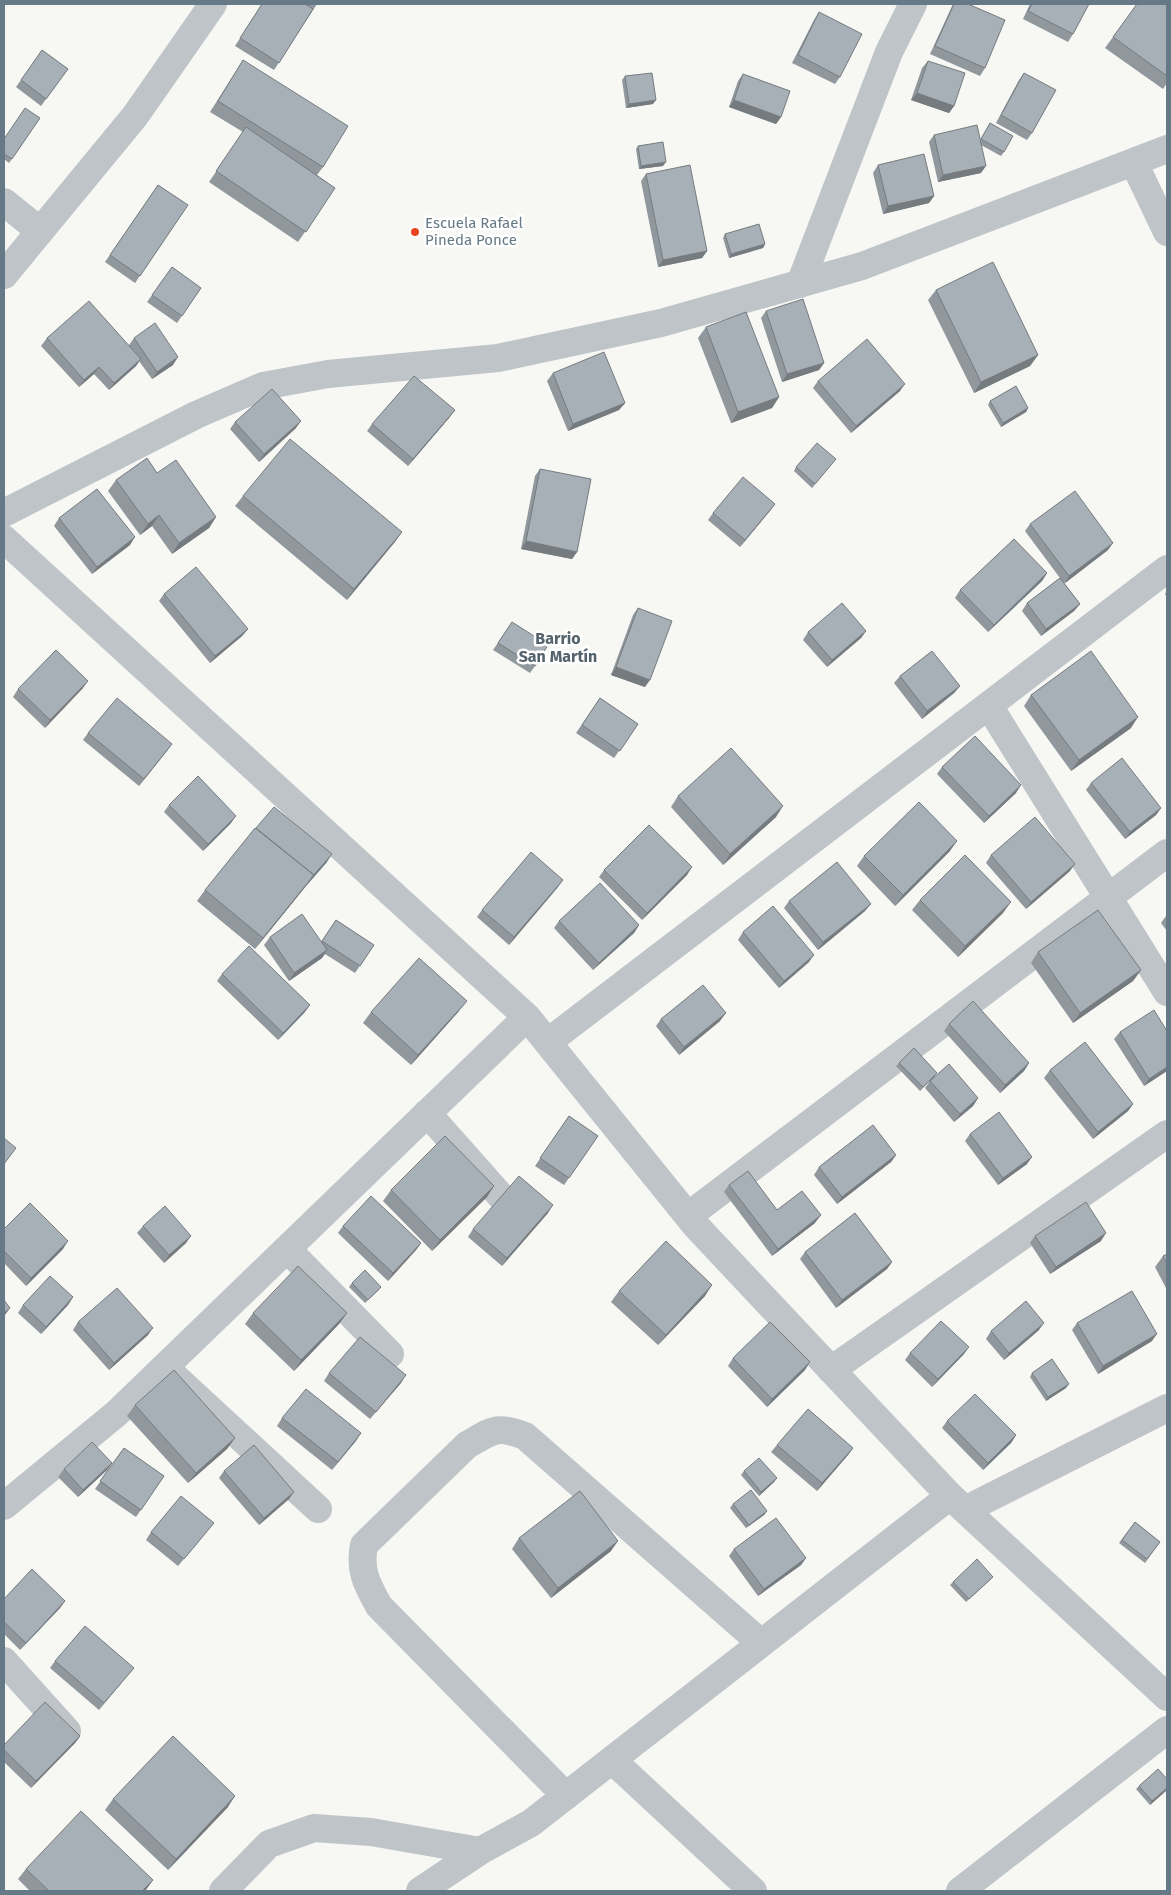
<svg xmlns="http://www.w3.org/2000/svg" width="1171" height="1895" font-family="'Fira Sans',sans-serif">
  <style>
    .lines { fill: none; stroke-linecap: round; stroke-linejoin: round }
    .minor { stroke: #bfc4c8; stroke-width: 28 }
    .wall { fill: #90979d }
    .shaded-wall { fill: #757b7f }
    .building { fill: #a7b0b6; stroke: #757b7f }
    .poi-dot { fill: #eb431f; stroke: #fff; stroke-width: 2 }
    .labels { text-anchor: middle; stroke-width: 5; stroke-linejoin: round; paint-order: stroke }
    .poi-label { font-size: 15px; fill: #657986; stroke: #fff; text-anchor: start }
    .neighbourhood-label { font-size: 16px; font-weight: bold; fill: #53626b; stroke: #fff }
  </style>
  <rect width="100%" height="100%" fill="#f7f7f4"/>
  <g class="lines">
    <!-- minor -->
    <path class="minor" d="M1134 163 1167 232
      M4 202 40 231
      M4 275 135 116 213 4
      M800 284 889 52 913 4
      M4 513 196 415 263 386 328 374 498 358 661 323 862 266 1167 149
      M4 539 527 1017 696 1226 950 1496 1167 1697
      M989 706 1167 992
      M548 1042 1167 569
      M427 1113 505 1201
      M688 1216 1167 853
      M287 1249 390 1354
      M831 1370 1167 1134
      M175 1377 318 1509
      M4 1506 117 1413 527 1017
      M965 1510 1167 1408
      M4 1661 67 1731
      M612 1760 753 1891
      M566 1796 379 1606C367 1584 359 1571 364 1545L467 1445C493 1430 496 1425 525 1436L761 1643
      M223 1891 269 1844 314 1828 371 1832 480 1851
      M420 1891 480 1851 531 1823 950 1496
      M960 1891 1167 1730"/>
  </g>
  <!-- wall -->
  <path class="wall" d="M262 4H317L274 70 235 46Z
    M953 4H968L985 68 980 76 930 54Z
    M1030 4H1089L1073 34 1068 42 1023 19Z
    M1137 4H1167V83L1163 89 1105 48Z
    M819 12 840 77 835 84 792 63 814 20Z
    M42 50 68 69 41 106 16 87Z
    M243 60 323 167 317 175 335 188 298 242 209 182 243 132 210 112Z
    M928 61 954 106 949 113 911 100 922 68Z
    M1024 73 1032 133 1027 140 996 123 1019 80Z
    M743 74 781 117 776 124 729 107 738 81Z
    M625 76 653 104 626 108 622 80Z
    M40 118 9 163 4 159V139Z
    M990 123 1004 152 1001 156 981 145V173L938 182 929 142 934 135 980 140Z
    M638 146 663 166 639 169 636 149Z
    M878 165 934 196 929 203 883 214 873 173Z
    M646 174 707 251 702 258 658 267 641 181Z
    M158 185 188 205 135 283 105 262Z
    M725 234 765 244 763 248 729 258 723 238Z
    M172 267 201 288 177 323 147 302Z
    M936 290 1038 355 1030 366 974 393 928 300Z
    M766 311 824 363 819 370 782 382 761 318Z
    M706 327 779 397 772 408 731 423 698 338Z
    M47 338 129 345 134 338 173 365 152 379 139 361 136 366 109 390 94 374 79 387 41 346Z
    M553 373 625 403 619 410 568 431 547 381Z
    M818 381 900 391 851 433 813 388Z
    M990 401 1028 408 1026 412 1001 427 988 405Z
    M455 410 449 418 408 466 367 431 372 424Z
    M235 422 296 428 259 462 230 429Z
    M836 459 812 488 794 471 796 467Z
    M540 469 577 552 572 559 521 549 535 476Z
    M157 473 216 517 209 528 172 554 152 526 140 535 108 491 116 480Z
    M243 496 402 532 394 543 347 600 235 506Z
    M775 504 740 547 708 520 713 513Z
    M59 518 130 545 92 574 54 526Z
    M1030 524 1108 550 1064 583 1080 604 1074 611 1041 636 1022 611 1027 603 1060 578 1025 531Z
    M1047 573 1042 581 988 632 955 598 960 590Z
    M1167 590V597L1165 594Z
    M164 594 248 629 242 636 210 663 159 601Z
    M638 608 645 687 611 675 633 615Z
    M512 622 535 666 530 673 493 650Z
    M866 631 861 638 827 667 803 640 808 632Z
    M900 676 960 686 954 693 922 719 894 683Z
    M83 688 45 728 13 697 18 689Z
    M1031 695 1131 728 1071 771 1024 706Z
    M600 698 638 724 614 758 576 733Z
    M88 733 172 744 139 786 83 740Z
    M942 767 1016 793 984 823 937 774Z
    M1091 783 1161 808 1156 815 1125 839 1086 790Z
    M678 796 776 817 723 865 671 807Z
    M169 805 231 823 203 851 164 812Z
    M950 851 895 906 857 866 864 856Z
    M991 855 1070 871 1026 909 986 863Z
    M327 862 306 886 255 949 197 901 205 890Z
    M604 870 687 875 642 920 599 877Z
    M558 887 509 945 477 917 482 910Z
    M920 900 1003 913 958 957 912 910Z
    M789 901 865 911 818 950 784 908Z
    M1166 916 1167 917V931L1161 923Z
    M336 920 374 945 355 973 325 954 322 958 289 981 264 945 270 937 321 942Z
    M559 921 639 925 634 933 593 970 554 928Z
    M743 932 809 962 779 988 738 940Z
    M1038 952 1141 970 1133 981 1073 1023 1031 963Z
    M222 974 310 1005 304 1013 278 1040 217 981Z
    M459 1011 411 1065 363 1023 371 1012Z
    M661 1019 720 1021 679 1055 656 1026Z
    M949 1024 1029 1063 1024 1071 1000 1093 944 1031Z
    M1167 1031V1071L1144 1086 1114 1039 1120 1032Z
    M899 1063 937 1073 934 1076 978 1098 973 1106 954 1122 925 1088 930 1081 920 1091 896 1066Z
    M1050 1070 1133 1104 1128 1111 1093 1139 1044 1078Z
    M569 1116 598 1136 564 1185 535 1166Z
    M970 1134 1027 1164 998 1185 965 1141Z
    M896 1155 891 1162 837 1204 814 1175 819 1167Z
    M729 1185 777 1210 815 1223 772 1256 724 1192Z
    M391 1190 487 1197 432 1251 383 1201Z
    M548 1213 502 1266 468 1237 473 1229Z
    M143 1226 186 1243 164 1263 137 1233Z
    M343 1226 421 1243 416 1250 388 1281 338 1233Z
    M4 1229 63 1249 26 1286 4 1263Z
    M1035 1236 1101 1241 1050 1274 1030 1243Z
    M805 1252 892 1262 887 1269 836 1308 800 1259Z
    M1167 1254V1290L1155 1267 1163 1256Z
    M352 1283 381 1287 379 1290 365 1303 349 1287Z
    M619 1291 705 1296 658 1345 611 1302Z
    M73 1297 68 1305 41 1334 18 1313 23 1305Z
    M253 1313H347L339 1324 294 1371 245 1324Z
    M78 1322 148 1335 109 1370 73 1330Z
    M1077 1323 1152 1341 1098 1374 1072 1330Z
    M1039 1330 1004 1360 986 1339 991 1331Z
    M910 1353 964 1354 932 1387 905 1360Z
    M733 1358 805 1370 767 1407 728 1366Z
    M329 1373 401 1383 370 1419 324 1381Z
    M1032 1373 1066 1388 1046 1401 1030 1377Z
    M135 1405 235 1438 227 1449 188 1483 127 1416Z
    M282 1418 361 1433 332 1470 277 1426Z
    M947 1421 1016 1435 1011 1443 983 1470 942 1428Z
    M777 1445 853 1448 848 1455 817 1491 771 1452Z
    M124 1448 164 1476 136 1517 95 1489Z
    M112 1463 107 1470 78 1497 58 1477 64 1469Z
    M224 1471 289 1499 259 1525 219 1478Z
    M744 1471 777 1478 774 1482 759 1496 741 1475Z
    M733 1504 767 1511 764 1515 746 1528 730 1508Z
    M1135 1522 1160 1542 1145 1563 1119 1543Z
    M208 1530 178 1566 146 1540 151 1532Z
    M519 1538 611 1551 551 1598 512 1549Z
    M734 1549 806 1558 801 1565 758 1596 729 1556Z
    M993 1577 990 1580 966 1602 950 1585 953 1582Z
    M4 1599 65 1601 60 1608 20 1650 4 1634Z
    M55 1661 134 1668 128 1675 99 1710 50 1668Z
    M80 1736 75 1743 31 1788 4 1762V1745Z
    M1139 1786 1167 1790 1150 1805 1136 1789Z
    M113 1799 228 1807 168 1870 105 1810Z
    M26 1869 153 1880 145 1891H30L18 1879Z"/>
  <!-- shaded-wall -->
  <path class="shaded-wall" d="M917 93 954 106 949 113 911 100Z
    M656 100 653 104 626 108 629 104Z
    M734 100 781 117 776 124 729 107Z
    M666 162 663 166 639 169 641 166Z
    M986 166 981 173 938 182 943 175Z
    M934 196 929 203 883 214 888 206Z
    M765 244 763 248 729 258 731 254Z
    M707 251 702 258 658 267 663 260Z
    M1038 355 1030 366 974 393 981 382Z
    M178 357 173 365 152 379 157 372Z
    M141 359 136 366 109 390 114 383Z
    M824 363 819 370 782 382 787 374Z
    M99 367 94 374 79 387 84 380Z
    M905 384 900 391 851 433 856 426Z
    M779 397 772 408 731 423 738 412Z
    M625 403 619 410 568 431 573 424Z
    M1028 408 1026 412 1001 427 1003 423Z
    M455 410 449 418 408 466 413 459Z
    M301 421 296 428 259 462 264 454Z
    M775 504 770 511 740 547 745 540Z
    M159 515 152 526 140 535 148 524Z
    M216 517 209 528 172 554 179 543Z
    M402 532 394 543 347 600 354 589Z
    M135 537 130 545 92 574 97 567Z
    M526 541 577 552 572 559 521 549Z
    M1113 543 1108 550 1064 584 1069 576Z
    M1047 573 1042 581 988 632 994 625Z
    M1080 604 1074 611 1041 636 1046 629Z
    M248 629 242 636 210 663 215 656Z
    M866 631 861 638 827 667 832 660Z
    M616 667 650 680 645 687 611 675Z
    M88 681 83 688 45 728 50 720Z
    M960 686 954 693 922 719 927 711Z
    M1138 717 1131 728 1071 771 1079 760Z
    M172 744 167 751 139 786 144 779Z
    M1021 785 1016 793 984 823 989 816Z
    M783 806 776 817 723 865 730 854Z
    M1161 808 1156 815 1125 839 1130 832Z
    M236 816 231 823 203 851 208 844Z
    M957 841 950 851 895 906 903 895Z
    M332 854 327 862 306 886 255 949 263 938 314 875Z
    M1075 864 1070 871 1026 909 1031 902Z
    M692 867 687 875 642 920 647 913Z
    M563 880 558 887 509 945 514 937Z
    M1011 902 1003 913 958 957 965 946Z
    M871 904 865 911 818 950 823 942Z
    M639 925 634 933 593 970 599 963Z
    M327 950 322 958 289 981 294 973Z
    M814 955 809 962 779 988 784 981Z
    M1141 970 1133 981 1073 1023 1080 1013Z
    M467 1001 459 1011 411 1065 418 1055Z
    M310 1005 304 1013 278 1040 283 1033Z
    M726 1013 720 1021 679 1055 684 1047Z
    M1029 1063 1024 1071 1000 1093 1005 1085Z
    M1167 1067V1071L1144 1086 1149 1079Z
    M978 1098 973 1106 954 1122 960 1114Z
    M1133 1104 1128 1111 1093 1139 1098 1132Z
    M896 1155 891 1162 837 1204 842 1197Z
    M1032 1157 1027 1164 998 1185 1003 1178Z
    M494 1186 487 1197 432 1251 440 1240Z
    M553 1205 548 1213 502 1266 507 1258Z
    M821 1215 815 1223 772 1256 778 1249Z
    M1106 1233 1101 1241 1050 1274 1056 1267Z
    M191 1236 186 1243 164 1263 169 1255Z
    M68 1241 63 1249 26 1286 31 1278Z
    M421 1243 416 1250 388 1281 393 1273Z
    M892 1262 887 1269 836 1308 842 1300Z
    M712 1285 705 1296 658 1345 666 1335Z
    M73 1297 68 1305 41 1334 46 1327Z
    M10 1308 5 1315 4 1316V1313Z
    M347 1313 339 1324 294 1371 301 1360Z
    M1044 1323 1039 1330 1004 1360 1009 1353Z
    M153 1328 148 1335 109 1370 114 1363Z
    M1157 1334 1152 1341 1098 1374 1103 1366Z
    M969 1347 964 1354 932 1387 938 1379Z
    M810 1362 805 1370 767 1407 772 1399Z
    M406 1375 401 1383 370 1419 376 1412Z
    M1069 1384 1066 1388 1046 1401 1048 1397Z
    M361 1433 356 1441 332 1470 338 1462Z
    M1016 1435 1011 1443 983 1470 988 1463Z
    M235 1438 227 1449 188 1483 196 1473Z
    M853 1448 848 1455 817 1491 822 1483Z
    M112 1463 107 1470 78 1497 83 1490Z
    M777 1478 774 1482 759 1496 761 1492Z
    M294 1492 289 1499 259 1525 264 1518Z
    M767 1511 764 1515 746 1528 749 1525Z
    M618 1541 611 1551 551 1598 558 1588Z
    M806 1558 801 1565 758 1596 764 1589Z
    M65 1601 60 1608 20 1650 26 1643Z
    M80 1736 75 1743 31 1788 36 1781Z
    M1167 1788V1790L1150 1805 1152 1801Z
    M235 1796 228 1807 168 1870 176 1859Z
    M153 1880 145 1891H142Z"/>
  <!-- building -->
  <path class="building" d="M262 4H305L313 9 279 63 240 38Z
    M954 4H968L1005 20 985 68 935 46Z
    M1032 4H1089L1073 34 1028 11Z
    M1137 4H1167V76L1113 37Z
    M819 12 862 34 840 77 798 55Z
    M42 50 68 69 46 99 21 80Z
    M243 60 348 126 323 167 218 101Z
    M928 61 965 73 954 106 917 93Z
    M652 73 656 100 629 104 625 76Z
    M1024 73 1056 90 1032 133 1001 115Z
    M743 74 790 91 781 117 734 100Z
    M25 108 40 118 12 159 4 154V139Z
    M990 123 1013 136 1004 152 981 139Z
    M977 125 986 166 943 175 934 135Z
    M246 127 335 188 306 232 216 171Z
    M663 142 666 162 641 166 638 146Z
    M924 154 934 196 888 206 878 165Z
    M690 165 707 251 663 260 646 174Z
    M158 185 188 205 140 276 110 255Z
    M759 224 765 244 731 254 725 234Z
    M993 262 1038 355 981 382 936 290Z
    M172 267 201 288 182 316 152 295Z
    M803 299 824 363 787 374 766 311Z
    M89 301 141 359 114 383 99 367 84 380 47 338Z
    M746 312 779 397 738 412 706 327Z
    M155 323 178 357 157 372 134 338Z
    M867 339 905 384 856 426 818 381Z
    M604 352 625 403 573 424 553 373Z
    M414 376 455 410 413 459 372 424Z
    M1016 386 1028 408 1003 423 990 401Z
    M272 389 301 421 264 454 235 422Z
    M290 439 402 532 354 589 243 496Z
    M817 443 836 459 815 484 796 467Z
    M147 458 157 473 176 460 216 517 179 543 159 515 148 524 116 480Z
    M540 469 591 479 577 552 526 541Z
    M743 477 775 504 745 540 713 513Z
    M97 489 135 537 97 567 59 518Z
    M1075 491 1113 543 1069 576 1030 524Z
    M1014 539 1047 573 994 625 960 590Z
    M196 567 248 629 215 656 164 594Z
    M1060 578 1080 604 1046 629 1027 603Z
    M842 603 866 631 832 660 808 632Z
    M638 608 672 621 650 680 616 667Z
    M512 622 548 645 535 666 498 643Z
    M56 650 88 681 50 720 18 689Z
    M932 651 960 686 927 711 900 676Z
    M1091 651 1138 717 1079 760 1031 695Z
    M117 698 172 744 144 779 88 733Z
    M600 698 638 724 620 751 582 725Z
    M975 736 1021 785 989 816 942 767Z
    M731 748 783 806 730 854 678 796Z
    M1122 758 1161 808 1130 832 1091 783Z
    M198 776 236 816 208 844 169 805Z
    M919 802 957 841 903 895 864 856Z
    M274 807 332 854 311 878 314 875 256 828Z
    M1035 817 1075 864 1031 902 991 855Z
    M649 825 692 867 647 913 604 870Z
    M255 828 314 875 263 938 205 890Z
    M531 852 563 880 514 937 482 910Z
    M965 855 1011 902 965 946 920 900Z
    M837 862 871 904 823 942 789 901Z
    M600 883 639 925 599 963 559 921Z
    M773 906 814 955 784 981 743 932Z
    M1098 910 1141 970 1080 1013 1038 952Z
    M302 914 327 950 294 973 270 937Z
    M336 920 374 945 360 966 322 941Z
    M249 946 310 1005 283 1033 222 974Z
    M419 958 467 1001 418 1055 371 1012Z
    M703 985 726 1013 684 1047 661 1019Z
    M973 1001 1029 1063 1005 1085 949 1024Z
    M1154 1010 1167 1031V1067L1149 1079 1120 1032Z
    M1085 1042 1133 1104 1098 1132 1050 1070Z
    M914 1048 937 1073 923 1087 899 1063Z
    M949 1064 978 1098 960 1114 930 1081Z
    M999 1112 1032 1157 1003 1178 970 1134Z
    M569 1116 598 1136 569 1178 540 1158Z
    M873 1125 896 1155 842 1197 819 1167Z
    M445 1136 494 1186 440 1240 391 1190Z
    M4 1138 16 1148 4 1164Z
    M748 1171 777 1210 802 1191 821 1215 778 1249 729 1185Z
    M519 1176 553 1205 507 1258 473 1229Z
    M371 1196 421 1243 393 1273 343 1226Z
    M1086 1202 1106 1233 1056 1267 1035 1236Z
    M30 1203 68 1241 31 1278 4 1251V1229Z
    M165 1206 191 1236 169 1255 143 1226Z
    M855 1213 892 1262 842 1300 805 1252Z
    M666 1241 712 1285 666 1335 619 1291Z
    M1167 1254V1264L1163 1256Z
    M298 1266 347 1313 301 1360 253 1313Z
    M365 1270 381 1287 368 1300 352 1283Z
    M50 1276 73 1297 46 1327 23 1305Z
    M117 1288 153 1328 114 1363 78 1322Z
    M1132 1291 1157 1334 1103 1366 1077 1323Z
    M4 1300 10 1308 4 1313Z
    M1026 1301 1044 1323 1009 1353 991 1331Z
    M941 1321 969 1347 938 1379 910 1353Z
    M770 1322 810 1362 772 1399 733 1358Z
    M360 1337 406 1375 376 1412 329 1373Z
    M1052 1359 1069 1384 1048 1397 1032 1373Z
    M174 1370 235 1438 196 1473 135 1405Z
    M306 1389 361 1433 338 1462 282 1418Z
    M975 1394 1016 1435 988 1463 947 1421Z
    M808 1409 853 1448 822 1483 777 1445Z
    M92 1442 112 1463 83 1490 64 1469Z
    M254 1445 294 1492 264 1518 224 1471Z
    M124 1448 164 1476 141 1510 100 1481Z
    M759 1458 777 1478 761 1492 744 1471Z
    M751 1490 767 1511 749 1525 733 1504Z
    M580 1491 618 1541 558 1588 519 1538Z
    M181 1496 214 1523 184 1559 151 1532Z
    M776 1518 806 1558 764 1589 734 1549Z
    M1135 1522 1160 1542 1147 1559 1122 1540Z
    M977 1559 993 1577 969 1599 953 1582Z
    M32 1569 65 1601 26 1643 4 1622V1599Z
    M85 1626 134 1668 104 1703 55 1661Z
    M45 1702 80 1736 36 1781 4 1750V1745Z
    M173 1736 235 1796 176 1859 113 1799Z
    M1158 1769 1167 1779V1788L1152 1801 1139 1786Z
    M81 1811 153 1880 142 1891H49L26 1869Z"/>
  <!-- markers -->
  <circle class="poi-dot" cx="415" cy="232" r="5"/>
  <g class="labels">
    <!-- poi labels -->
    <g class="poi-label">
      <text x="425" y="228">Escuela Rafael<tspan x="425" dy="17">Pineda Ponce</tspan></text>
    </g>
    <!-- neighbourhood labels -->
    <g class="neighbourhood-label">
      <text x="558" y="644">Barrio<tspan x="558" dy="18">San Martín</tspan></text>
    </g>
  </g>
  <!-- border -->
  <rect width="1171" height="1895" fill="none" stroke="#657986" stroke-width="10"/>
</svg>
